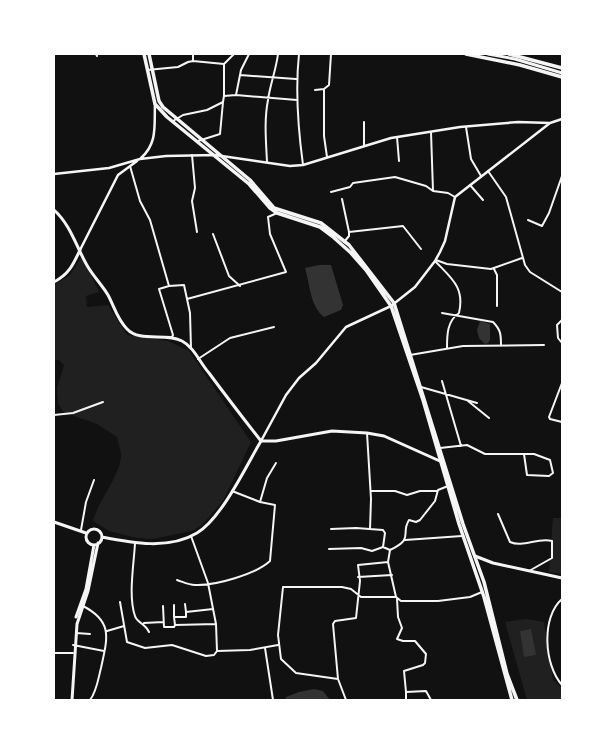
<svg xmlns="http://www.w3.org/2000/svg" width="616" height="754" font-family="Cabin,sans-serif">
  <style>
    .green { fill: #202020 }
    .water { fill: #333 }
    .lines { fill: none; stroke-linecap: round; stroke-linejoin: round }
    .minor { stroke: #f5f5f5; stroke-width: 2 }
    .tertiary { stroke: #f5f5f5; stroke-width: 2.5 }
    .secondary { stroke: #f5f5f5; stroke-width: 3 }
    .primary { stroke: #f5f5f5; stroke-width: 3.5 }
  </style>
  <rect width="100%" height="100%" fill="#111"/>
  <!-- green -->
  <path class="green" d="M82 256 99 292 86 296 87 307 108 305 127 335 168 341 189 351 251 442 223 501 202 525 192 531 152 539 137 538 109 531 93 521C99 499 117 481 121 458 122 452 118 443 117 437L97 424 63 412 58 403 57 388 64 365 59 360H54V285L70 275Z
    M553 518H562V574L549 572Z
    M526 619 544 622 553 680 562 688V700H527L505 622Z"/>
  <!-- water -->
  <path class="water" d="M319 265H331L343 305 341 310 324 317C310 306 310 284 305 268Z
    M480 321 490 324V340L488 343 485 344 479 338 477 330Z
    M531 629 536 655 524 657 520 631Z
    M314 689 323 691 330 700H286V697L299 692Z"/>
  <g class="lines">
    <!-- minor -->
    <path class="minor" d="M96 54 97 56
      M299 54C295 91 298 128 303 165
      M193 61V54
      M147 70 178 67 188 62 193 61 224 64
      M54 75V88
      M240 75 296 79
      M324 89V136L327 157
      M315 90 324 89 329 85 331 54
      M236 95 241 70 249 54
      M224 96V64L234 54
      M173 121 183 115 207 110 223 102 224 96 236 95 297 100
      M364 122V145
      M466 127 471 159 481 176
      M431 132 433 191
      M397 137 399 161
      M198 141 220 134 223 102
      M192 155 195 188 192 201 197 232
      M267 162C266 141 264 120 268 100 270 85 276 70 278 54
      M130 166 140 201 150 220 169 286 184 285 190 313 191 348
      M488 171 506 197 525 265 530 272 562 292
      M470 185 483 200
      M331 192 350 187 353 183 395 177 426 186 433 191 448 193 455 197
      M342 199 349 232V236L344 242
      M528 220 542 226 549 213 562 176
      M349 232 403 226 421 249
      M213 234 229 276 240 286
      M436 260 447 264 491 269 522 258
      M435 261C451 278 465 287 459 313 447 321 447 335 447 348
      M494 269 497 275V306
      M169 286 159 289 173 335 172 337
      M187 299 286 272 270 234 268 217 277 213
      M442 313 493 322C501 330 501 335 501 346
      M562 320 557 325 558 338 562 343
      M410 355 463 346 544 345
      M198 359 230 338 274 327
      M442 381 461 446
      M562 383 549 417 550 419 562 422
      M421 387 477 403
      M468 401 489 418
      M54 415 73 413 103 402
      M367 433 371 499 370 529
      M440 448 467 445 485 454H534L550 460 553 473 549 476 527 475 524 454
      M371 491H395L407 495 420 491H437
      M260 502 267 478 276 463
      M498 514 510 542C523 548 538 537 552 541V558L529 571
      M331 529 356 528 383 530 385 533 383 547
      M81 530 86 502 94 480
      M191 536 208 583 216 624 217 651
      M405 540 462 536
      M135 543C134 564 128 596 135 616 137 623 145 623 149 632
      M329 549 361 548 372 551 383 547 390 550
      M358 577 392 575
      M177 580C183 582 189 585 195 585 215 586 256 574 270 561L275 505 260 502 232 491
      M396 597 388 562 390 550C415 538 400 534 409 520L416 522 420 520 435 501 438 490 448 486
      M397 599 398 617 402 628 397 639 403 641H415L426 654 425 663 423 665 404 671 406 692
      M562 599C541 617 544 665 562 685
      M120 602 127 642 145 648 172 645 206 656 214 655 217 651 250 650 278 645
      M185 604 186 612 213 609
      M174 605V617
      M83 606C114 622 107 639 101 668 98 679 97 691 90 700
      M163 606 164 627H174L175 625
      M186 612V617H174L175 625 216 624
      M144 623 163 622
      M107 631 124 626
      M76 633 90 634
      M73 645 104 651
      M265 648 273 700
      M54 653H73
      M338 679 296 673 281 659 278 635 283 587H342L351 589 361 597H396L401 601H438L470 597 482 592
      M346 700 338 679 333 624 335 621 356 618 360 581 358 565 388 562
      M406 700V692L426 691 431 700"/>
    <!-- tertiary -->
    <path class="tertiary" d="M141 158C158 143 154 125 155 104
      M54 174 109 168 140 159 166 156 215 155 290 166 303 165 391 138 460 127 518 122 550 123
      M80 250 118 175 137 161
      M261 441 286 395 299 378 316 363 346 327 391 306 415 287 435 261 440 252 445 241 455 197 550 123 562 119"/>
    <!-- secondary -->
    <path class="secondary" d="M488 54 515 59 562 73
      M54 210C71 225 77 249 88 267 94 277 102 285 108 295 114 306 117 319 127 329 140 343 166 332 182 341 194 347 200 363 209 373 226 396 243 418 261 441
      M54 282C69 274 73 265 80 250
      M261 441H276L332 431 367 433 384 436 442 462
      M54 522 86 533
      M86 537a8 8 0 1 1 16 0a8 8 0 1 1-16 0Z
      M102 537C132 543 169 550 197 533 222 518 246 466 261 441
      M475 556 493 563 562 578
      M76 617 86 589 94 545
      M72 700 77 624 88 591 98 543"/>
    <!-- primary -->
    <path class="primary" d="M144 54 155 104 167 117 249 184 270 208 277 213 320 227 332 236 351 253 366 270 391 306 423 400 459 524 484 597 512 700
      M149 54 159 101 163 107 250 180 274 208 321 223 349 245 394 303 463 524 484 582 507 674 517 700
      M466 54 520 65 562 77
      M509 54 562 68"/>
  </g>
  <!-- border -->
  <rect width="616" height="754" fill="none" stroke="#ffffff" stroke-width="110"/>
</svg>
